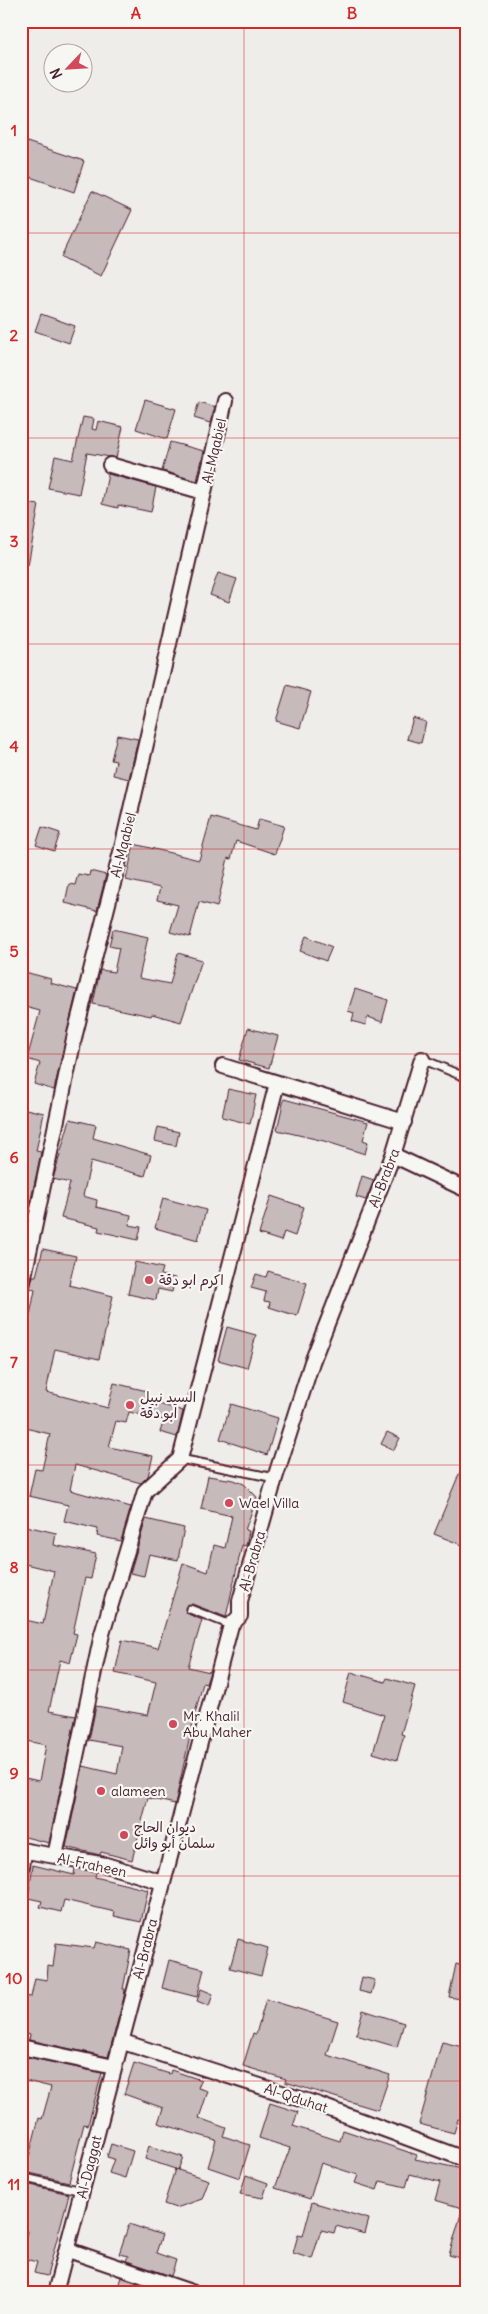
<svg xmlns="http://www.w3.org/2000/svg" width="488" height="2314" font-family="Delius,'Playpen Sans Arabic',sans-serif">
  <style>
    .building { fill: #c6babb; stroke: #4a1f2b }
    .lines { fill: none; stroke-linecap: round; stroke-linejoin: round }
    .service-casing { stroke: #4a1f2b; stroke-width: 11 }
    .minor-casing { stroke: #4a1f2b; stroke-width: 18 }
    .service { stroke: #f6f6f2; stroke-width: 7 }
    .minor { stroke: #f6f6f2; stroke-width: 14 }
    .grid { fill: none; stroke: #d62828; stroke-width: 1; stroke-opacity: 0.55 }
    .poi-dot { fill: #d1495b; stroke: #f6f6f2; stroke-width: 2 }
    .labels { text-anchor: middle; stroke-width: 4.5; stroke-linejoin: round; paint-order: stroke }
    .street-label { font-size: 14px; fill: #4a1f2b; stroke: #f6f6f2 }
    .poi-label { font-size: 14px; fill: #4a1f2b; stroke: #f6f6f2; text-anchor: start }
    .neatline { fill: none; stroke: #d62828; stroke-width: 2 }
    .grid-label { font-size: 16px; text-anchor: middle; font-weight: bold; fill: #d62828 }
  </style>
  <rect width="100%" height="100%" fill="#efedea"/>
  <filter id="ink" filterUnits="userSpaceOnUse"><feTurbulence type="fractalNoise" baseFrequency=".02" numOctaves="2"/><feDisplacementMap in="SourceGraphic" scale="10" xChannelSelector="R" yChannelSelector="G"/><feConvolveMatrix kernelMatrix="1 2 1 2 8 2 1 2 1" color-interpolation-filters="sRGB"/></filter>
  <g filter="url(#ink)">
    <!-- building -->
    <path class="building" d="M27 142 84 161 74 192 21 174V159Z
      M92 191 132 210 101 276 61 257Z
      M41 314 75 326 69 343 35 331Z
      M145 400 176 409 167 439 136 429Z
      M199 402 215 407 210 423 194 418Z
      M83 417 94 419 92 429 96 430 98 421 123 427 116 458 87 453 79 494 48 488 55 456 73 460Z
      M170 442 204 451 197 481 162 471Z
      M108 474 156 487 151 512 118 505V508L102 504Z
      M21 502 39 505 28 565H21Z
      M218 573 237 579 229 602 210 595Z
      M287 685 311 692 300 728 276 721Z
      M413 718 426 722 421 743 407 739Z
      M117 735 138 739 129 779 113 775 116 761 111 760Z
      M211 817 256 830 259 819 284 826 275 854 236 841 231 859 228 858 217 907 199 902 190 937 170 932 178 905 157 900 160 888 126 880 134 844 199 860Z
      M42 827 60 833 54 851 36 845Z
      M90 871 106 875 97 911 65 903 69 884 75 885 78 874 89 876Z
      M113 929 148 937 139 978 170 984 178 953 202 960 181 1022 152 1014 151 1016 93 1004 100 970 114 972 119 948 109 946Z
      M306 936 332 947 326 961 300 951Z
      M21 971 51 979 50 983 77 990 54 1090 34 1084 40 1063 27 1059 40 1011 21 1006Z
      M355 989 388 1000 382 1022 368 1017 365 1025 352 1021 354 1013 348 1011Z
      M248 1028 278 1036 269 1068 239 1060Z
      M228 1089 256 1095 250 1124 222 1117Z
      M284 1099 368 1122 363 1140 368 1142 365 1154 324 1141 277 1130Z
      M21 1108 44 1113 36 1151 41 1152 26 1224 21 1223Z
      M70 1119 96 1125 93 1138 151 1155 145 1176 91 1161 83 1196 97 1200 96 1207 131 1215 129 1225 141 1227 138 1240 98 1231 99 1227 61 1218 70 1183 53 1179Z
      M158 1127 179 1132 176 1146 155 1141Z
      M362 1176 374 1180 366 1200 356 1197Z
      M271 1196 304 1207 295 1236 284 1232 281 1241 259 1234Z
      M163 1198 206 1210 198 1240 155 1228Z
      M43 1249 76 1256 69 1285 113 1296 99 1359 55 1349 46 1392 108 1408 114 1383 147 1391 145 1400 183 1411 177 1437 160 1432 164 1420 129 1412 126 1423 116 1421 109 1447 153 1456 148 1476 141 1483 75 1465 70 1490 131 1507 121 1541 97 1536 98 1529 64 1521 68 1505 29 1496 35 1469 42 1470 50 1434 21 1427V1356L26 1332 21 1331V1324L24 1314 30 1315 35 1290 30 1288 33 1276H36Z
      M135 1262 163 1268 161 1275 175 1278 172 1292 158 1289 156 1300 128 1294Z
      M268 1271 307 1283 297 1316 269 1307 270 1302 264 1301 266 1292 251 1288 256 1274 266 1277Z
      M227 1327 256 1335 247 1368 218 1360Z
      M231 1404 278 1418 267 1455 220 1439Z
      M387 1432 400 1438 394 1450 381 1444Z
      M467 1455V1547L434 1534Z
      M208 1476 234 1480 244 1484 257 1497 245 1530 249 1531 246 1546 242 1545 226 1617 192 1604 185 1608 188 1614 202 1620 188 1667 210 1672 206 1684 203 1683 195 1714 175 1804 148 1798 132 1860 101 1852 100 1855 66 1847 83 1766 117 1774 122 1746 89 1740 96 1706 148 1715 156 1682 115 1673 122 1640 158 1648 183 1563 208 1572 214 1545 225 1548 232 1516 201 1509Z
      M146 1519 184 1528 178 1560 149 1554 144 1576 130 1573Z
      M26 1526 56 1533 54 1545 96 1554 91 1579 85 1578 73 1633 77 1634 70 1663 60 1660 49 1711 76 1716 49 1843 21 1836V1777L39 1781 46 1745 21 1740V1619L43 1624 54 1571 21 1563V1549Z
      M351 1672 385 1682 387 1678 415 1686 401 1734 404 1735 397 1760 373 1753 384 1715 343 1702Z
      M33 1865 74 1875 75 1868 96 1872 95 1877 148 1890 141 1922 114 1916 115 1912 64 1900 61 1912 40 1907 42 1901 28 1898Z
      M238 1939 268 1948 261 1976 230 1968Z
      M96 1942 131 1950 123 1989H125L124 1997 108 2057 29 2040 30 2035 21 2033V1996L31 1997 35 1978 47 1980 48 1966 53 1967 56 1943 94 1948Z
      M169 1960 204 1969 197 1997 162 1988Z
      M456 1964 467 1967V2000L449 1997Z
      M362 1977 375 1980 371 1994 359 1991Z
      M201 1989 213 1994 209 2006 197 2001Z
      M266 1999 338 2021 327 2055 390 2075 378 2110 285 2082 286 2079 243 2066 253 2033 256 2034Z
      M363 2010 404 2023 397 2047 356 2035Z
      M442 2042 467 2048V2121L458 2119 454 2133 419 2124Z
      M27 2057 102 2073 88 2125 84 2124 69 2182 25 2172 39 2118 42 2119 51 2087 23 2080Z
      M134 2063 170 2074 171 2070 201 2080 198 2088 208 2091 199 2118 226 2128 223 2136 250 2145 240 2178 208 2167 216 2140 158 2123 163 2108 124 2094Z
      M270 2103 298 2112 293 2126 340 2141 343 2130 417 2155 415 2159 467 2170V2192L462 2208 435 2200 440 2182 410 2174 406 2187 380 2181 377 2190 355 2183 358 2175 321 2163 310 2199 275 2188 290 2148 259 2138Z
      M111 2144 133 2151 125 2178 109 2173 114 2159 107 2157Z
      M149 2146 183 2157 178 2170 145 2159Z
      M175 2169 209 2180 202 2199 176 2208 164 2204Z
      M246 2175 268 2183 263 2198 240 2194Z
      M22 2183 69 2194 47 2276 34 2273 37 2262 21 2258 27 2231 21 2230 26 2208 21 2207Z
      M312 2202 369 2219 365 2234 336 2226 334 2233 321 2230 312 2259 293 2253 298 2235 303 2236Z
      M463 2207H467V2260L449 2255Z
      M129 2224 162 2235 156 2253 176 2260 171 2276 126 2261 128 2256 119 2254Z
      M121 2277 166 2293H116Z"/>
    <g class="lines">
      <!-- service casing -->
      <g class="service-casing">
        <path id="service" d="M422 1059 467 1078
          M180 1459 275 1478
          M190 1609 231 1625
          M21 1895 28 1851
          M21 2177 82 2191"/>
      </g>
      <!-- minor casing -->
      <g class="minor-casing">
        <path id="minor" d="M110 465 204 492
          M223 1066 404 1122
          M393 1155 467 1190
          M21 1290 75 1034 122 848 225 401
          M21 1850 106 1865 162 1882
          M55 1856 102 1634 145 1491 180 1459 277 1083
          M123 2042 319 2105 467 2160
          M21 2047 114 2067
          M68 2250 194 2293
          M55 2293 231 1625 240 1616V1601L275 1478 312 1362 393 1155 422 1059"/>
      </g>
      <!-- service -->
      <use href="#service" class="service"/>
      <!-- minor -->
      <use href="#minor" class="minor"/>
    </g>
  </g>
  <!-- grid -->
  <path class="grid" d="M244 21V2293M21 233H467M21 438H467M21 644H467M21 849H467M21 1054H467M21 1260H467M21 1465H467M21 1670H467M21 1876H467M21 2081H467"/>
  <!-- markers -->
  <g class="poi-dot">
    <circle cx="149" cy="1280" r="5"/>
    <circle cx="130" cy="1405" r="5"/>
    <circle cx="229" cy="1503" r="5"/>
    <circle cx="173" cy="1724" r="5"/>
    <circle cx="101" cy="1791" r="5"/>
    <circle cx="124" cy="1835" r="5"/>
  </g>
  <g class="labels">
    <!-- street labels -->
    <g class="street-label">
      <text transform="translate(214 451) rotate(-77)" y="5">Al-Mqabiel</text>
      <text transform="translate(123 845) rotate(-76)" y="5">Al-Mqabiel</text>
      <text transform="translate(384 1178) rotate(-69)" y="5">Al-Brabra</text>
      <text transform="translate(252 1561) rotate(-74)" y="5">Al-Brabra</text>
      <text transform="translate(92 1865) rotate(12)" y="5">Al-Fraheen</text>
      <text transform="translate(145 1949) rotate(-76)" y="5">Al-Brabra</text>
      <text transform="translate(296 2098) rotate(18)" y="5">Al-Qduhat</text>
      <text transform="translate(89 2167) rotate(-76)" y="5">Al-Daggat</text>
    </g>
    <!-- poi labels -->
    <g class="poi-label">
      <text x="159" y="1285">اكرم ابو دقة</text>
      <text x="140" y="1402">السيد نبيل<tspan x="140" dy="16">ابو دقة</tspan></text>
      <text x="239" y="1508">Wael Villa</text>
      <text x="183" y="1721">Mr. Khalil<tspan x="183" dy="16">Abu Maher</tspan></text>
      <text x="111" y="1796">alameen</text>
      <text x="134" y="1832">ديوان الحاج<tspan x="134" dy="16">سلمان أبو وائل</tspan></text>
    </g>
  </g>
  <!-- margin -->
  <rect width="488" height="2314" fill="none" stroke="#f6f6f2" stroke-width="55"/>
  <!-- north arrow -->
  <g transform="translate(68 68) rotate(245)"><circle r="24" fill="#f6f6f2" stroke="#b1a0a2"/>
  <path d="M0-4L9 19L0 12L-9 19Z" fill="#d1495b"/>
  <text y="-8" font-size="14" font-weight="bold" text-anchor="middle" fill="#4a1f2b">N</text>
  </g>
  <rect x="28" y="28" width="432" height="2258" class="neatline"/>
  <g class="grid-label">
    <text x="136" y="19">A</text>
    <text x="352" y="19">B</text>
    <text x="14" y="136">1</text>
    <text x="14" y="341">2</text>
    <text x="14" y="547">3</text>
    <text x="14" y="752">4</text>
    <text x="14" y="957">5</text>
    <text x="14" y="1163">6</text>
    <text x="14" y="1368">7</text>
    <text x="14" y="1573">8</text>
    <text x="14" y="1779">9</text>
    <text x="14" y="1984">10</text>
    <text x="14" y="2190">11</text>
  </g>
</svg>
